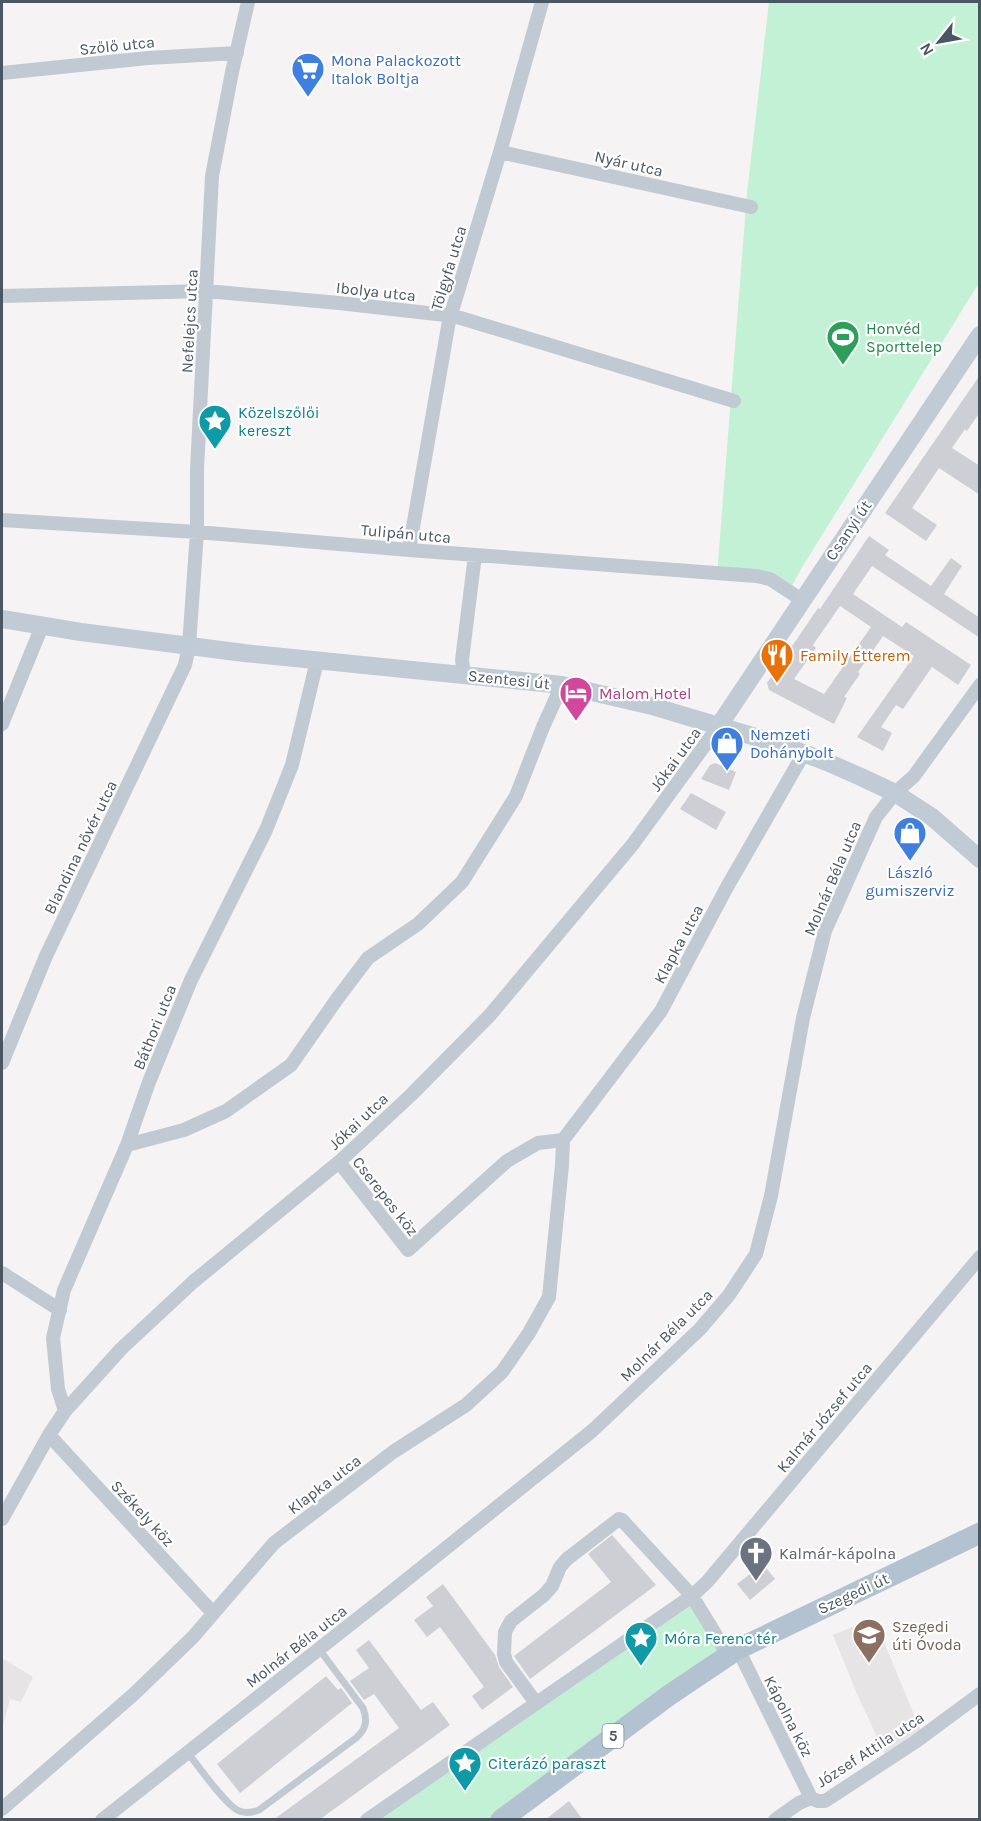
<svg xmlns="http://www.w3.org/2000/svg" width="981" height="1821" font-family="Karla,sans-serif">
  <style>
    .education { fill: #e6e4e5 }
    .green { fill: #c3f1d5 }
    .building { fill: #cdcfd5; fill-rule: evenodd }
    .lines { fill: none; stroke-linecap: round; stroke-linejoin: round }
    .lane { stroke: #c1cad2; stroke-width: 7 }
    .street { stroke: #c1cad2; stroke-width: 14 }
    .secondary { stroke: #c1cbd6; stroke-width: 18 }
    .primary { stroke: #b3c2d1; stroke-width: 21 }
    .labels { text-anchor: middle; stroke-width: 4.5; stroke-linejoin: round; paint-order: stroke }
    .shield { fill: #fff; stroke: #808990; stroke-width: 1.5 }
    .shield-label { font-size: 15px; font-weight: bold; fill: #4a5661 }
    .street-label { font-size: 16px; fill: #4a5661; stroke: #fff }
    .shop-label { font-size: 16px; fill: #366cbe; stroke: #fff; text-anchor: start }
    .leisure-label { font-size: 16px; fill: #27864d; stroke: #fff; text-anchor: start }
    .culture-label { font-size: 16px; fill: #0d838f; stroke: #fff; text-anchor: start }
    .food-label { font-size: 16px; fill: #c56008; stroke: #fff; text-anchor: start }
    .hotel-label { font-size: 16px; fill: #b23c85; stroke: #fff; text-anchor: start }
    .worship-label { font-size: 16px; fill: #5b616d; stroke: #fff; text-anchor: start }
    .education-label { font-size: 16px; fill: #785e54; stroke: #fff; text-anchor: start }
  </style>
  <rect width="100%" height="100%" fill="#f5f3f3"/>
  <!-- education -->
  <path class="education" d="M874 1618 915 1717 921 1730 885 1754 857 1694 833 1635Z
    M2 1658 33 1677 21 1702 10 1699 2 1730Z"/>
  <!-- green -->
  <path class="green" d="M769 2H979V283L801 569 787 595 767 582 717 576 747 193Z
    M691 1596 726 1655 498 1819 367 1820Z"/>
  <!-- building -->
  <path class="building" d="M980 375V412L967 431 965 429 952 448 980 466V495L939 468 912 508 937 525 926 541 885 513Z
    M869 536 889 550 885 555 931 586 951 558 962 566 944 594 980 618V638L872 566 853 594 902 627 906 622 971 665 958 685 932 667 903 709 896 705 881 727 892 733 883 751 857 737 914 656 883 636 858 672 860 674 844 697 847 698 834 724 769 690 767 683 818 608 820 609ZM840 606 871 627 824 694 794 679 816 648 813 645Z
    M715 763 736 772 729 790 701 779 710 765Z
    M691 793 726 812 716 830 680 809Z
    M612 1535 656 1585 530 1679 514 1656 611 1582 588 1554Z
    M763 1564 775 1579 750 1600 737 1584Z
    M443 1584 495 1655 499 1667 513 1687 482 1710 472 1696 484 1687 440 1627 427 1637 414 1620 433 1606 426 1597Z
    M369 1640 421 1710 433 1702 450 1725 319 1820H273L399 1728 374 1694 364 1700 350 1681 369 1668 356 1650Z
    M326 1676 338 1690 341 1688 352 1703 240 1793 217 1764Z
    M569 1801 583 1820H545Z"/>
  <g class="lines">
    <!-- lane -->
    <path class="lane" d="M187 1752C197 1764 224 1803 237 1810 244 1814 251 1813 259 1810L356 1738C366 1729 368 1721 363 1708L319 1649"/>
    <!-- street -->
    <path class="street" d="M2 73 148 58 237 53
      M500 152 751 207
      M2 296 207 291 339 303 454 316 734 401
      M2 520 197 532 409 550 756 576 770 579 802 600
      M409 550 449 321 500 152 542 2
      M464 674 462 660 475 555
      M2 724 42 626
      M2 1063 46 956 185 665 189 646 197 532V469L212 176 232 72 248 2
      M127 1145 184 1130 226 1111 291 1065 337 999 368 958 418 924 462 882 516 796 543 727 562 685
      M339 1162 408 1250 507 1161 538 1143 563 1140
      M2 1273 60 1310
      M65 1411 58 1389 53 1338 64 1290 127 1145 149 1082 191 980 266 830 292 765 317 661
      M49 1435 213 1613
      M2 1519 49 1435 65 1411 121 1349 193 1282 339 1162 411 1095 490 1015 633 844 718 727
      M738 1649 811 1798
      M536 1703 506 1662 504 1654 505 1632 511 1621 544 1595 552 1586 560 1567 567 1559 619 1519 622 1520 692 1596 728 1655
      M2 1809 134 1694 193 1637 274 1543 393 1452 466 1405 502 1372 529 1333 549 1297 562 1165 563 1140 661 1011 727 887 804 753
      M102 1820 385 1597 592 1431 700 1329 729 1295 756 1254 771 1196 803 1018 825 931 876 817 895 793 914 776 980 685
      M367 1820 692 1596 707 1582 980 1257
      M775 1820 799 1803 811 1798 818 1801H825L915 1742 980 1694"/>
    <!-- secondary -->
    <path class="secondary" d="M2 619 81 632 244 653 562 685 652 706 779 744 827 762 861 777 895 793 932 817 980 859
      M718 727 980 335"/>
    <!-- primary -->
    <path class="primary" d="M501 1820 668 1696 738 1649 980 1533"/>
  </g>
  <!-- icons -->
  <defs>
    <g id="supermarket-pin" transform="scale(1.725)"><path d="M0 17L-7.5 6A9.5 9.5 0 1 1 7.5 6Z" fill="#3f7fe0" stroke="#fff"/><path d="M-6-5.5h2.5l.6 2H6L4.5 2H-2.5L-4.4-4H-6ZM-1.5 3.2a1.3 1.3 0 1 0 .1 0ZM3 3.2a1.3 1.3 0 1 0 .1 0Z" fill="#fff"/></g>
    <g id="stadium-pin" transform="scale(1.725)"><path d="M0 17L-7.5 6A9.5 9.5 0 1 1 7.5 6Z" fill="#2e9e5b" stroke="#fff"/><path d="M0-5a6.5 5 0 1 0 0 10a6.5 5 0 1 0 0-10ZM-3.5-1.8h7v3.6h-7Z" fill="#fff"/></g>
    <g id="sight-pin" transform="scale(1.725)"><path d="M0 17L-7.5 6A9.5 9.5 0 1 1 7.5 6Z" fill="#0f9aa8" stroke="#fff"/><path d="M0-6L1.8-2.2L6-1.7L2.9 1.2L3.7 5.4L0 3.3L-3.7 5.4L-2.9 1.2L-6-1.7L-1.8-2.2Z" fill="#fff"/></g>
    <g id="restaurant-pin" transform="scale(1.725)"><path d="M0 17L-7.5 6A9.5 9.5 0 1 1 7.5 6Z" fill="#e8710a" stroke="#fff"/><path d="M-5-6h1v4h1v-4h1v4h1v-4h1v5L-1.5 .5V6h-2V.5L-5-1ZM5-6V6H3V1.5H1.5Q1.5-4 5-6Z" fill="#fff"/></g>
    <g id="hotel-pin" transform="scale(1.725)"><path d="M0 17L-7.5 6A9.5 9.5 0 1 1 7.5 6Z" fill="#d1479c" stroke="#fff"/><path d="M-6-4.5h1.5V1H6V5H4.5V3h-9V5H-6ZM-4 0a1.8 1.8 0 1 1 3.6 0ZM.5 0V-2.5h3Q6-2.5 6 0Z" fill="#fff"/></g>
    <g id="shop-pin" transform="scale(1.725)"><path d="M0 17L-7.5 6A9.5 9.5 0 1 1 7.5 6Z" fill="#3f7fe0" stroke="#fff"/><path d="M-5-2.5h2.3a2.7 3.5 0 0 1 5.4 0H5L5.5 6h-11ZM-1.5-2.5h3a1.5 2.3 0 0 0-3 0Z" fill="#fff"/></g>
    <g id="church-pin" transform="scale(1.725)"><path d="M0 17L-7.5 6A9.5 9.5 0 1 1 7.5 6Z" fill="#6b7280" stroke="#fff"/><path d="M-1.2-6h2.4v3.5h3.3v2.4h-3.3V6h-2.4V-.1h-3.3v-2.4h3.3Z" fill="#fff"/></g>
    <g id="school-pin" transform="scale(1.725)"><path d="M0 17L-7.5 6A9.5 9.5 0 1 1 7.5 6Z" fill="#8d6e63" stroke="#fff"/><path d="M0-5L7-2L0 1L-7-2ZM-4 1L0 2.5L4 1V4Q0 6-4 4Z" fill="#fff"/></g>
  </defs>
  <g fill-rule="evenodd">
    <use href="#supermarket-pin" x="308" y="69"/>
    <use href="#stadium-pin" x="843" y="337"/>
    <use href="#sight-pin" x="215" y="421"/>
    <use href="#restaurant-pin" x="777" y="655"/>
    <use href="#hotel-pin" x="576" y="693"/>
    <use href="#shop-pin" x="727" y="743"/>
    <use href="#shop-pin" x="910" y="833"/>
    <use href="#church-pin" x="756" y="1553"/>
    <use href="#school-pin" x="869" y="1635"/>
    <use href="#sight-pin" x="641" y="1638"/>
    <use href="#sight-pin" x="465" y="1763"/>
  </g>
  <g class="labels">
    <!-- shield labels -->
    <rect class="shield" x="602.5" y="1724" width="21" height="24" rx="4.5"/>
    <g class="shield-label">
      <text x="613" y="1741">5</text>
    </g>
    <!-- street labels -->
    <g class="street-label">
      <text transform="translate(117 45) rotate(-6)" y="6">Szőlő utca</text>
      <text transform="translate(629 163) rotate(13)" y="6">Nyár utca</text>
      <text transform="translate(448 268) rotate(-73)" y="6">Tölgyfa utca</text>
      <text transform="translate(376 291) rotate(6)" y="6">Ibolya utca</text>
      <text transform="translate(189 321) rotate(-87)" y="6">Nefelejcs utca</text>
      <text transform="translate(848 530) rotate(-56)" y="6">Csanyi út</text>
      <text transform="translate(406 533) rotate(5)" y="6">Tulipán utca</text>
      <text transform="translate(509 679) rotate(6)" y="6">Szentesi út</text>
      <text transform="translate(675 759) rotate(-54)" y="6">Jókai utca</text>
      <text transform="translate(80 847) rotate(-64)" y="6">Blandina nővér utca</text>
      <text transform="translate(832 878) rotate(-67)" y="6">Molnár Béla utca</text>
      <text transform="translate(678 944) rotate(-62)" y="6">Klapka utca</text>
      <text transform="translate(154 1027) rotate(-68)" y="6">Báthori utca</text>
      <text transform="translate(358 1121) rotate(-43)" y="6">Jókai utca</text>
      <text transform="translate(386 1196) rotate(52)" y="6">Cserepes köz</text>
      <text transform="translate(666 1335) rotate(-45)" y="6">Molnár Béla utca</text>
      <text transform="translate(824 1417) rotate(-50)" y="6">Kalmár József utca</text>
      <text transform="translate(324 1484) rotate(-37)" y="6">Klapka utca</text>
      <text transform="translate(143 1513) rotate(47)" y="6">Székely köz</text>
      <text transform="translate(853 1593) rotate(-25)" y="6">Szegedi út</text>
      <text transform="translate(296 1646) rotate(-38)" y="6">Molnár Béla utca</text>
      <text transform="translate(789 1716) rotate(63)" y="6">Kápolna köz</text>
      <text transform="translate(870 1749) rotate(-33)" y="6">József Attila utca</text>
    </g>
    <!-- shop labels -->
    <g class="shop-label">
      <text x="331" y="66">Mona Palackozott<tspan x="331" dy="18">Italok Boltja</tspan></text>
      <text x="750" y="740">Nemzeti<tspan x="750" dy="18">Dohánybolt</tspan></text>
      <text x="910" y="878" text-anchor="middle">László<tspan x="910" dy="18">gumiszerviz</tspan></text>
    </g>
    <!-- leisure labels -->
    <g class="leisure-label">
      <text x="866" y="334">Honvéd<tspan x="866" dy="18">Sporttelep</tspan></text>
    </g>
    <!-- culture labels -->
    <g class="culture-label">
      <text x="238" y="418">Közelszőlői<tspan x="238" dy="18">kereszt</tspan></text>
      <text x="664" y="1644">Móra Ferenc tér</text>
      <text x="488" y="1769">Citerázó paraszt</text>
    </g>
    <!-- food labels -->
    <g class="food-label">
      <text x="800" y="661">Family Étterem</text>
    </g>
    <!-- hotel labels -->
    <g class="hotel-label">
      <text x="599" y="699">Malom Hotel</text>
    </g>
    <!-- worship labels -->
    <g class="worship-label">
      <text x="779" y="1559">Kalmár-kápolna</text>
    </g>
    <!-- education labels -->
    <g class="education-label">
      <text x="892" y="1632">Szegedi<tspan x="892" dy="18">úti Óvoda</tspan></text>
    </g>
  </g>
  <!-- border -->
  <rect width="981" height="1821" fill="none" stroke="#4a5661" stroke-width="6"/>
  <!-- north arrow -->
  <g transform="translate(939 42) rotate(239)" stroke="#ffffff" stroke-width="4.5" paint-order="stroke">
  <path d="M0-4.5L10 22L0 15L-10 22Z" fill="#4a5661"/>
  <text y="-9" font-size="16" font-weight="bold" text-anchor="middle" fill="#4a5661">N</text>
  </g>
</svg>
